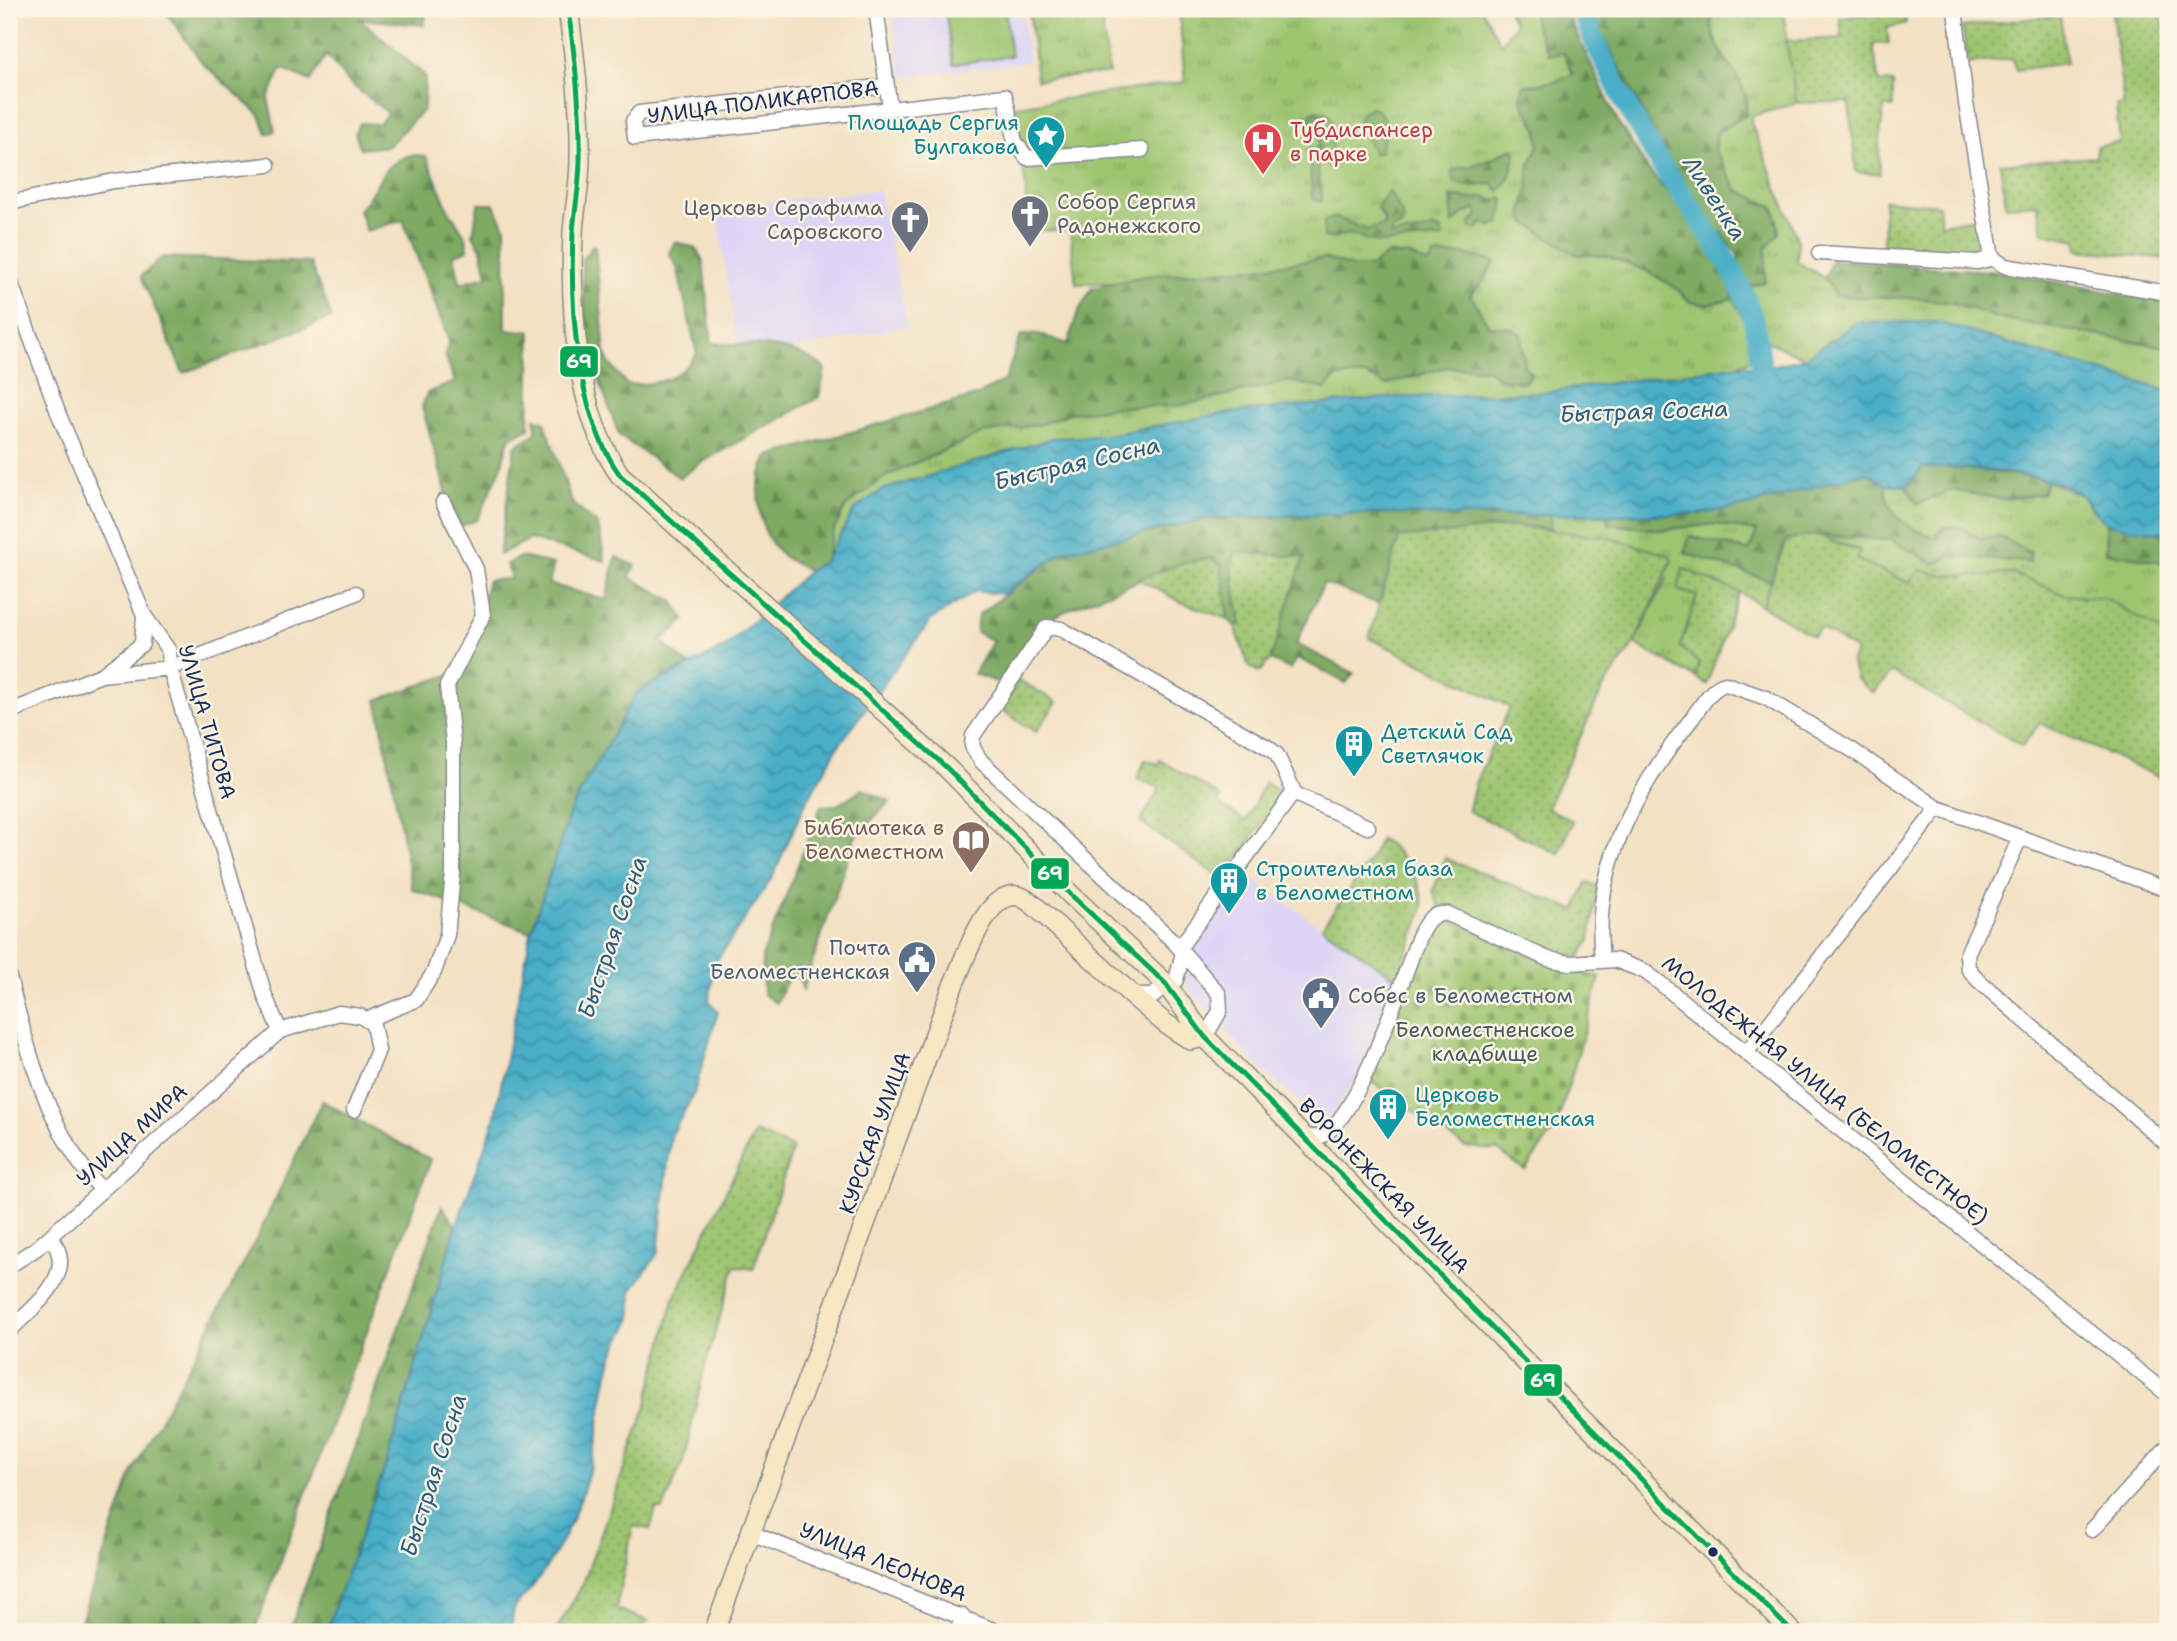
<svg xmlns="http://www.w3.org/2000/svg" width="2177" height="1641" font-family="'Shantell Sans',sans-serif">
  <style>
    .built { fill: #ddd5f6 }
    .grass { fill: url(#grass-tufts); stroke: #5c7a67; stroke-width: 2 }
    .forest { fill: url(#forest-firs); stroke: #4c6c60; stroke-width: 2 }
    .cemetery { fill: url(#cemetery-stones); stroke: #5c7a67; stroke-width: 2 }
    .garden { fill: url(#garden-dots); stroke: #5c7a67; stroke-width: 2 }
    .pitch { fill: #9dc570; stroke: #5c7a67; stroke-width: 2 }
    .water { fill: url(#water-waves); stroke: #326f92; stroke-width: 2 }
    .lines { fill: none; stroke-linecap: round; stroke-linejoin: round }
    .river { stroke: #48afc7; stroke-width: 21 }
    .street-casing { stroke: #878890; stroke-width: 17 }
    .secondary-casing { stroke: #878890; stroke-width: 22 }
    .street { stroke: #fff; stroke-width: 14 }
    .secondary { stroke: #f7e8c3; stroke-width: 19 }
    .bus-1-casing { stroke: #fcf5e5; stroke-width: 10 }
    .bus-1 { stroke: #00a651; stroke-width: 5 }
    .bus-dot { fill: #1b2f5e; stroke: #fcf5e5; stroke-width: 2.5 }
    .labels { text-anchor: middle; stroke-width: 5; stroke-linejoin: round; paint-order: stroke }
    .street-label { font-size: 21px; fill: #1b2f5e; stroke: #fcf5e5 }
    .culture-label { font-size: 21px; fill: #0d838f; stroke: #fcf5e5; text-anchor: start }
    .health-label { font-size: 21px; fill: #be3a42; stroke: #fcf5e5; text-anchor: start }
    .worship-label { font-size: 21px; fill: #5b616d; stroke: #fcf5e5; text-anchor: start }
    .education-label { font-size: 21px; fill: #785e54; stroke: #fcf5e5; text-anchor: end }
    .service-label { font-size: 21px; fill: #4e5e75; stroke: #fcf5e5; text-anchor: end }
    .park-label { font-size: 21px; fill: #425c63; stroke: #fcf5e5 }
    .water-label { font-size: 23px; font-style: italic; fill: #2b5c83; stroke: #fcf5e5 }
    .line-badge { stroke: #fcf5e5; stroke-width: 2.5 }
    .badge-label { font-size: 19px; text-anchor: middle; font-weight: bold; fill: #fff }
  </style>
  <defs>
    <pattern id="grass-tufts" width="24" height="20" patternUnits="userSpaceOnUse" patternTransform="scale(1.75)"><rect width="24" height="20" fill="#9dc570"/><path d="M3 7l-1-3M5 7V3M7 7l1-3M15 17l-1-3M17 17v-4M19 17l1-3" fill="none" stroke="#7fa05f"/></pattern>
    <pattern id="forest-firs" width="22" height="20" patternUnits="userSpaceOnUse" patternTransform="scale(1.75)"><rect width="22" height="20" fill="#7eaa62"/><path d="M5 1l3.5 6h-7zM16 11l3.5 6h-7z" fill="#668b54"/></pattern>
    <pattern id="cemetery-stones" width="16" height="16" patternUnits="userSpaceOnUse" patternTransform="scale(1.75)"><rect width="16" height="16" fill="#9dc570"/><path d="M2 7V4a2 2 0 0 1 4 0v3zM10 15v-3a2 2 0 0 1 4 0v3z" fill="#7fa05f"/></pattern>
    <pattern id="garden-dots" width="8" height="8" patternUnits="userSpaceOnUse" patternTransform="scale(1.75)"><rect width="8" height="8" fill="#9dc570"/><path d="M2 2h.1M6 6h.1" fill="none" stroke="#7fa05f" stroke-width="1.8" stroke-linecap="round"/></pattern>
    <pattern id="water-waves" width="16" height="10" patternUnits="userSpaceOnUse" patternTransform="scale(1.75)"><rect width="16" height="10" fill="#48afc7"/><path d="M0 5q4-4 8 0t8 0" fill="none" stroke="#3b8fa5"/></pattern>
  </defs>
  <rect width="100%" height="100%" fill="#fcf5e5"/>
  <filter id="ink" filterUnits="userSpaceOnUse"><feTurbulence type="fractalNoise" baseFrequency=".0143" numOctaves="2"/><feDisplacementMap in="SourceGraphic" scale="14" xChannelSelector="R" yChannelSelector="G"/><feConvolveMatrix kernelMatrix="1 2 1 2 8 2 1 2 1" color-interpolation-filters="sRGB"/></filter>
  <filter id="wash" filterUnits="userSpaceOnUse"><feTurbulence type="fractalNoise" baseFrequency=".00686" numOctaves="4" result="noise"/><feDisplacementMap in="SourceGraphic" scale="28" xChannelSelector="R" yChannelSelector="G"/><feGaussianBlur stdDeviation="1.57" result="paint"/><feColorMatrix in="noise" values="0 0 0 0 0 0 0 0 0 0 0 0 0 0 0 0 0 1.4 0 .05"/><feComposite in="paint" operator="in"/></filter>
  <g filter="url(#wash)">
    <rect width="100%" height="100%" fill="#f3e1c3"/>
    <!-- built -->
    <path class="built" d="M892 9H1022L1029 62 901 77Z
      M879 190 908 326 739 360 717 208Z
      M1244 874 1396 978 1357 1077 1325 1126 1252 1060 1186 985 1188 945Z"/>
    <!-- grass -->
    <path class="grass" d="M1029 9H1100L1109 73 1037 80Z
      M1179 9H1482L1501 44 1515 24 1507 9H1532L1536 28 1564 53 1573 74 1558 81 1523 86 1548 135 1531 225 1575 254 1606 256 1647 271 1676 288 1691 302 1707 305 1733 298 1749 330 1751 360 1736 366 1548 392 1385 398 1227 413 1102 436 1053 438 855 509 825 561 834 529 846 506 886 476 983 433 1042 424 1069 413 1121 406H1178L1290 381 1326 389 1336 377 1366 375 1386 385 1445 367 1487 369 1503 380 1524 382 1532 374 1524 366 1521 334 1511 328 1489 327 1470 294 1482 283 1492 266 1076 284 1070 230 1025 231 1026 187 1015 106 1185 82Z
      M1715 9H1783L1797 103 1752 116 1751 122 1798 241 1797 262 1825 278 1836 296 1919 298 1958 304 1997 318 2168 347V391L1937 322H1858L1805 358 1765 340 1749 286 1765 282 1766 249 1779 232 1774 207 1737 190 1714 149 1717 132 1746 115C1746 110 1747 104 1746 99 1741 70 1699 40 1715 9Z
      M2047 481 2081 495 2092 510 2107 523 2106 552 2168 563V635L2107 599 2065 595 2014 574 1944 576 1920 570 1909 583 1857 559 1860 550 1817 535 1891 540 1934 564 1950 556 2029 562 1999 536 1981 539 1959 527 1935 537C1906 528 1887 517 1885 484L1906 486 1918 504 1952 490 2003 499 2042 494Z
      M1551 515H1606L1609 524 1663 530 1715 524 1758 531 1749 551 1690 537 1685 552 1771 581 1762 606 1739 592 1683 569 1697 596 1680 647 1700 663 1695 677 1634 644 1667 578 1550 529Z"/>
    <!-- forest -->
    <path class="forest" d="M164 9H427L424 25 360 19 425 76 424 109 388 146 360 149 355 132 360 123 379 124 388 113 351 84 326 55 310 81 282 68 268 98 275 131 267 134 260 115 203 64Z
      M1532 9H1565L1618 122 1649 171 1690 217 1729 285 1733 298 1707 305 1690 302 1676 288 1647 271 1606 256 1575 254 1525 222 1522 211 1529 186 1528 166 1539 146 1538 130 1521 100 1523 86 1558 81 1573 74 1564 53 1549 55 1536 28Z
      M1589 9H1715C1699 40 1742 70 1746 99 1747 104 1746 110 1746 115L1717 132 1714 149 1737 190 1774 207 1779 233 1766 249 1765 282 1749 286 1739 266 1738 255 1699 206 1661 146Z
      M1371 107 1378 110 1387 123 1380 152 1374 154 1358 123 1361 114Z
      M1316 110 1326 112 1332 120 1333 163 1318 164C1316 178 1323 188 1322 201H1317L1312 198 1309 150 1319 146V137L1309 122 1311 113Z
      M1512 148 1516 150C1514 163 1510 182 1499 191L1492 184 1469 186 1455 183 1452 171 1488 161Z
      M411 155 426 156 448 209 466 237 468 250 454 255 460 283 487 276 481 248 473 235 478 204H494L505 227 506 330 531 331 529 428 509 439 500 471 477 520 461 526 448 499 422 407 427 393 455 382 445 355 449 341 403 220 366 231 359 210C381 186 377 166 411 155Z
      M1389 190 1404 218 1402 225 1392 230 1391 236C1405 231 1418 235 1432 227L1441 231 1443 238 1379 243 1348 234 1332 238 1324 237V221L1335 217 1367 230 1383 225 1385 221 1377 208Z
      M1451 196 1468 199 1485 197 1497 201 1502 198 1504 200 1499 223 1491 226 1483 223 1477 229 1471 228 1470 222 1478 216 1476 209 1461 215 1453 224Z
      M675 242 696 248 703 261 712 343C749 345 798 343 825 369L819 397 699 464 680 478 619 435 595 368 585 324 582 260 593 245 595 247 605 352 609 363 627 385C662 383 676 382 697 354L677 267 669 253Z
      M1388 254 1411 256 1428 264 1435 256 1465 254 1495 262 1482 283 1470 295 1489 326 1511 328 1521 334 1524 366 1532 375 1524 382 1503 380 1487 369 1445 367 1385 385 1366 375 1336 377 1326 389 1290 381 1178 406 1121 407 1069 413 1042 424 983 433 886 476 846 506 834 529 825 561 809 571C801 566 788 561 781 554 756 530 752 485 768 456L976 396 1005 380 1021 335 1039 334 1068 344 1077 314 1092 288 1143 276 1256 268 1324 258 1352 267H1370Z
      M162 257 310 263 332 318 183 373 141 276Z
      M1832 260 2002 272 2168 303V347L1997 318 1958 304 1919 298 1836 296 1825 278Z
      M535 418 545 422 572 503 598 525 605 561 530 539 499 555 515 446 536 433Z
      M1950 467 2038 478 2047 481 2042 494 2003 499 1952 490 1917 504 1906 486 1923 468Z
      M1866 472 1885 484C1887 517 1906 528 1935 537L1945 527H1960L1981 539 1999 536 2031 553 2029 562 1950 556 1934 564 1891 540 1817 535 1786 540 1771 581 1685 553 1689 536 1749 551 1757 531 1715 524 1663 530 1609 524 1606 515 1698 514 1751 505Z
      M1371 513 1451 516 1551 515 1550 529 1515 526 1399 538 1379 604 1324 583 1296 644 1354 673 1346 683 1298 658 1290 669 1270 660 1303 557 1280 556 1231 564 1241 624 1235 626 1228 619 1221 566 1186 562 1073 607 1042 623 997 682 974 674 993 641 976 632 978 615 1062 552 1205 519Z
      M2107 523 2168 534V563L2106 552Z
      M520 557 554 564 549 584 606 600 616 557 636 566 629 577 672 600 685 620 661 641 689 665 637 692 571 809 531 932 412 889 377 700 463 670 488 580 511 579 506 564Z
      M862 789 890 801 855 837 803 990 798 977 790 975 776 1003 763 994 762 957 821 806 837 805Z
      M322 1101 431 1160 254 1632H77L132 1473 253 1246Z
      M442 1206 456 1226 388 1459 326 1632H289Z"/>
    <!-- cemetery -->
    <path class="cemetery" d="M1440 921H1453L1547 963 1600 978 1557 1125 1525 1170 1498 1150 1465 1147 1371 1081 1423 940Z"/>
    <!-- garden -->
    <path class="garden" d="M1903 9 1906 23 1887 28 1889 43 1873 44 1879 82 1893 83V107H1884L1879 144 1880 174 1856 172 1849 102 1797 103 1786 41 1842 38 1840 18Z
      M2140 9H2160L2168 49V130L2166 131 2168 259 2078 250 2077 240 2043 233 2037 204 2006 206 2000 164 2096 157V147L2120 142 2116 106 2124 105 2112 13Z
      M2060 15 2067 63 2016 70 2012 59 1969 64 1962 27Z
      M1884 200 1939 205 1941 224 1975 218 1986 254 1883 248Z
      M1515 526 1606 537 1669 555 1672 560 1634 644 1603 688 1547 808 1573 821 1559 854 1468 811 1476 781 1510 707 1369 638 1399 538Z
      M1817 535 1860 551 1857 560 1909 583 1919 570 1944 576 2014 574 2065 595 2107 599 2168 635V772L2163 779 2040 723 2022 746 1892 672 1873 693 1856 679 1851 660 1856 651 1821 628 1813 636 1762 606 1786 540Z
      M1236 552 1304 557 1270 660 1259 672 1249 667 1235 626 1241 624 1231 564Z
      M1212 558 1221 566 1228 619 1181 602 1138 579 1186 562Z
      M1683 569 1739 592 1707 684 1695 677 1700 663 1680 647 1697 596 1678 590Z
      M1019 680 1057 702 1036 732 1001 710Z
      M1145 760 1158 764 1160 760 1221 797 1219 804 1246 821 1265 782 1283 794 1222 879 1140 822 1160 788 1137 779Z
      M1380 839C1401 850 1423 881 1423 906 1423 918 1402 963 1396 978L1322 927 1370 860Z
      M1445 858 1575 910 1587 883 1598 886 1590 941 1580 956C1540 963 1479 920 1439 906L1433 892Z
      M755 1132 793 1148 753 1269 735 1266 704 1370 683 1462 663 1509H656L650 1529 633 1526 616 1609 648 1621 638 1632H619L607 1628 605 1632H555L583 1584 646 1407 674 1298Z"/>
    <!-- pitch -->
    <path class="pitch" d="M945 9H1005L1011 56 953 64Z"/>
    <!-- water -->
    <path class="water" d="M1858 322H1937L2168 391V534C2152 530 2118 529 2106 522 2094 515 2090 502 2080 494 2051 472 1961 467 1923 468L1906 486 1885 484 1866 472 1751 505 1698 514 1451 516 1371 513 1205 519 1062 552 1003 594 976 591 931 620 839 745 804 806 772 878 715 963 709 1001 718 1012 694 1093 671 1136 658 1253 631 1291C636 1326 624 1326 613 1356 602 1388 601 1423 593 1456 581 1509 553 1569 514 1607L511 1632H326L388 1459 456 1226 494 1121 531 932 571 809 637 692 725 647 809 571 825 561 855 509 882 490 1053 438 1102 436 1227 413 1385 398 1548 392 1736 366H1771L1805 358Z"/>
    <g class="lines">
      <!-- river -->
      <path class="river" d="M1580 9C1606 68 1634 124 1670 178 1698 219 1729 257 1748 304 1759 332 1760 364 1766 393"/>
    </g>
  </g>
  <g filter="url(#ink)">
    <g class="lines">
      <!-- street casing -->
      <g class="street-casing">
        <path id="street" d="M876 9 890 108
          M1955 9 1966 103 1992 258 2005 266 2168 293
          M887 86 639 113 633 121 635 138 1005 96 1015 142 1027 158 1142 150
          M9 203 114 181 268 165
          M1819 253 1978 262 1992 258
          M9 278 59 415 144 615 169 651 170 668 265 996 280 1031
          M103 674 142 644 144 616
          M9 712 101 675 170 668 356 593
          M2019 840 1967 954 1968 968 1978 980 2168 1145
          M1180 947 1294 792
          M1602 959C1591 869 1636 790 1690 721 1699 710 1711 686 1726 684L1766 698 1852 750 1938 808 2168 890
          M9 977C27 1049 49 1136 102 1190
          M1133 996H1154L1165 983 1176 980 1183 953
          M366 1020 416 1000 434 972 447 935 453 873V743L447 686 483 615 476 569 443 502
          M1205 1037 1220 1011 1219 994 1174 942 981 761 972 746 973 736 1047 627 1061 629 1269 748 1277 755 1295 794 1368 827
          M1746 1053 1938 808
          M1302 1135C1309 1137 1316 1139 1323 1135 1360 1116 1403 976 1420 934 1426 922 1432 912 1448 914L1548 959 1570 963 1615 960 1644 971 1660 983 2168 1395
          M9 1266 37 1248 280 1031 339 1013 360 1016 373 1024 378 1050 354 1110
          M9 1331C32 1308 81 1273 50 1237
          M2092 1530 2168 1446
          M751 1533 998 1632
          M957 1632 963 1616"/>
      </g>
      <!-- secondary casing -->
      <g class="secondary-casing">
        <path id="secondary" d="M568 9C575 57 581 109 580 158 580 183 575 207 573 232 570 307 575 412 620 475L947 768 1070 894 1165 983 1205 1037 1792 1632
          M714 1632 954 983C965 960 986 890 1018 896 1024 897 1031 903 1036 907L1132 995 1166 1024 1191 1040 1205 1037"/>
      </g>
      <!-- street -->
      <use href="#street" class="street"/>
      <!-- secondary -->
      <use href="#secondary" class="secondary"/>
      <!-- bus-1 casing -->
      <g class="bus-1-casing">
        <path id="bus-1" d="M568 9C575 57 581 109 580 158 580 183 575 207 573 232 570 307 575 412 620 475L947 768 1070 894 1165 983 1205 1037 1792 1632"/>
      </g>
      <!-- bus-1 -->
      <use href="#bus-1" class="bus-1"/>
    </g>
  </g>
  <!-- icons -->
  <defs>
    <g id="sight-pin" transform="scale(2.0125)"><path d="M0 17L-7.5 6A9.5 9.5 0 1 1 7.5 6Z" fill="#0f9aa8" stroke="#fcf5e5"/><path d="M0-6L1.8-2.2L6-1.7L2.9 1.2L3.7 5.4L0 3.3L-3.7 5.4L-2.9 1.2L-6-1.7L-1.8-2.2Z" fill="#fff"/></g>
    <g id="hospital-pin" transform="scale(2.0125)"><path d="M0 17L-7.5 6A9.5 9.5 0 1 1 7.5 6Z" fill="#e0444e" stroke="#fcf5e5"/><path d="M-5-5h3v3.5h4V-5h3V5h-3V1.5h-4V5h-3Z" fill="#fff"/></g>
    <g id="church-pin" transform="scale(2.0125)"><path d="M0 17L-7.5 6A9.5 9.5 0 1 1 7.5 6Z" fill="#6b7280" stroke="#fcf5e5"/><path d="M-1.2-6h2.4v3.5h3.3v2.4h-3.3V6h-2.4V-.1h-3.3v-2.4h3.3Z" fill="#fff"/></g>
    <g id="building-pin" transform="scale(2.0125)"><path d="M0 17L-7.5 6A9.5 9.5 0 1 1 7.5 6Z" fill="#0f9aa8" stroke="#fcf5e5"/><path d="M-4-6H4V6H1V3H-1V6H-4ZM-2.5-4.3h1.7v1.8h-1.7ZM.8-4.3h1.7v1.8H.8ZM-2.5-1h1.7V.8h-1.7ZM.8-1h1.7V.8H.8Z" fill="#fff"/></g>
    <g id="library-pin" transform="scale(2.0125)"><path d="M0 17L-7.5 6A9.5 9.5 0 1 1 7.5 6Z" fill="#8d6e63" stroke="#fcf5e5"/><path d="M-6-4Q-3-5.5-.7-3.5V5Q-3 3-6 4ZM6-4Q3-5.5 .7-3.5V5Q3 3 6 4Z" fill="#fff"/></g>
    <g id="civic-pin" transform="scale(2.0125)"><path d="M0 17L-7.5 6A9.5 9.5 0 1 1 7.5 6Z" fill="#5c6f8a" stroke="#fcf5e5"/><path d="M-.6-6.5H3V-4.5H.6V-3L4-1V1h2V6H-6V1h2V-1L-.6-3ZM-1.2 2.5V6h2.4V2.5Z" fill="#fff"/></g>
  </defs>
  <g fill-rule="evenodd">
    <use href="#sight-pin" x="1046" y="135"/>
    <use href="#hospital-pin" x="1263" y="142"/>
    <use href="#church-pin" x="1030" y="214"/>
    <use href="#church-pin" x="910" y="220"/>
    <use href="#building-pin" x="1354" y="744"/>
    <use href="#library-pin" x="971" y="840"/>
    <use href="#building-pin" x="1229" y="881"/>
    <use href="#civic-pin" x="917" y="960"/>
    <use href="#civic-pin" x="1321" y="996"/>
    <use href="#building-pin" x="1388" y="1107"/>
  </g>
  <!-- markers -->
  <circle class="bus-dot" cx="1713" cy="1552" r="6"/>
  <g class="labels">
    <!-- street labels -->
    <g class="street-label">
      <text transform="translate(763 102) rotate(-7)" y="7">УЛИЦА ПОЛИКАРПОВА</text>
      <text transform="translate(207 722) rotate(74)" y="7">УЛИЦА ТИТОВА</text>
      <text transform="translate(1825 1090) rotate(39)" y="7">МОЛОДЕЖНАЯ УЛИЦА (БЕЛОМЕСТНОЕ)</text>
      <text transform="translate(875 1133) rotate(-70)" y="7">КУРСКАЯ УЛИЦА</text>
      <text transform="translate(132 1135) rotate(-42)" y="7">УЛИЦА МИРА</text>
      <text transform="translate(1384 1186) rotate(46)" y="7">ВОРОНЕЖСКАЯ УЛИЦА</text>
      <text transform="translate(883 1562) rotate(22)" y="7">УЛИЦА ЛЕОНОВА</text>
    </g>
    <!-- culture labels -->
    <g class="culture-label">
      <text x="1019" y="130" text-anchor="end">Площадь Сергия<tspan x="1019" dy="24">Булгакова</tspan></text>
      <text x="1381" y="739">Детский Сад<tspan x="1381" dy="24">Светлячок</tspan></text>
      <text x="1256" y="876">Строительная база<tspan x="1256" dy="24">в Беломестном</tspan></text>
      <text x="1415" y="1102">Церковь<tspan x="1415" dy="24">Беломестненская</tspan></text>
    </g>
    <!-- health labels -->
    <g class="health-label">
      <text x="1290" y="137">Тубдиспансер<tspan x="1290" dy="24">в парке</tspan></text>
    </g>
    <!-- worship labels -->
    <g class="worship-label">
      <text x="1057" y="209">Собор Сергия<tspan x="1057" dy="24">Радонежского</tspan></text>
      <text x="883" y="215" text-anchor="end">Церковь Серафима<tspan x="883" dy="24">Саровского</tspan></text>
    </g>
    <!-- education labels -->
    <g class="education-label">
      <text x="944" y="835">Библиотека в<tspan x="944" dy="24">Беломестном</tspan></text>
    </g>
    <!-- service labels -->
    <g class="service-label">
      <text x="890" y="955">Почта<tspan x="890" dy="24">Беломестненская</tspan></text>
      <text x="1348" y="1003" text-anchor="start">Собес в Беломестном</text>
    </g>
    <!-- park labels -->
    <g class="park-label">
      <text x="1485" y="1037">Беломестненское<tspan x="1485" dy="24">кладбище</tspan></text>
    </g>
    <!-- water labels -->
    <g class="water-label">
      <text transform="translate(1715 198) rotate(57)" y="8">Ливенка</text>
      <text transform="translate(1644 411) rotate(-2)" y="8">Быстрая Сосна</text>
      <text transform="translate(1077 463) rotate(-13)" y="8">Быстрая Сосна</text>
      <text transform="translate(612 937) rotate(-71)" y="8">Быстрая Сосна</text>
      <text transform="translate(433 1475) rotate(-72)" y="8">Быстрая Сосна</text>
    </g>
  </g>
  <g class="line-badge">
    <rect x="559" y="345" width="40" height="33" rx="7" fill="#00a651"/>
    <rect x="1030" y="857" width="40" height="33" rx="7" fill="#00a651"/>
    <rect x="1523" y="1363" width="40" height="34" rx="7" fill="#00a651"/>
  </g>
  <g class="badge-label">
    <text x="579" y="368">69</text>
    <text x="1050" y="880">69</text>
    <text x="1543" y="1387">69</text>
  </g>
  <!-- margin -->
  <rect width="2177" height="1641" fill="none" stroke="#fcf5e5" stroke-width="35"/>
</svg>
